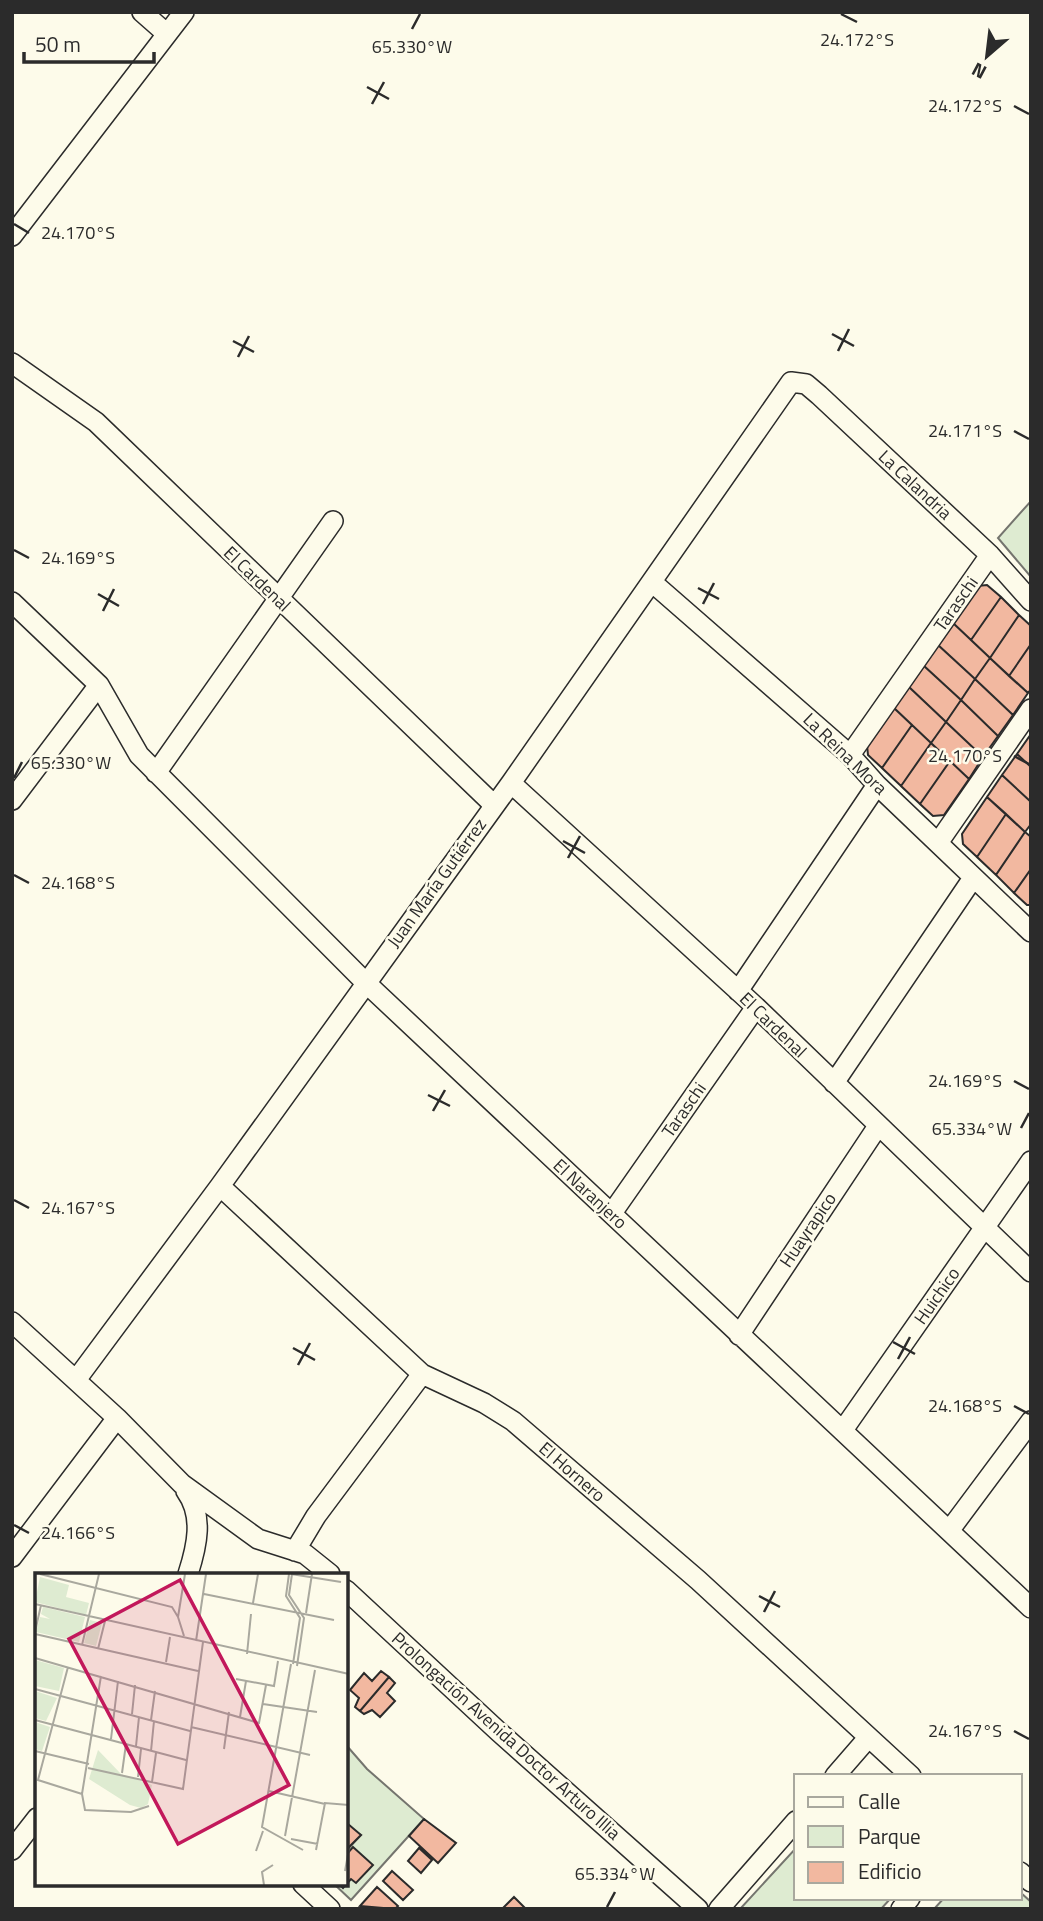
<svg xmlns="http://www.w3.org/2000/svg" width="1043" height="1921" font-family="'Titillium Web',sans-serif">
  <style>
    .green { fill: #deebd1; stroke: #74746e; stroke-width: 2 }
    .building { fill: #f2b8a0; stroke: #2b2b2b; stroke-width: 2 }
    .lines { fill: none; stroke-linecap: round; stroke-linejoin: round }
    .minor-casing { stroke: #2b2b2b; stroke-width: 22 }
    .minor { stroke: #fdfbea; stroke-width: 19 }
    .ticks { fill: none; stroke: #2b2b2b; stroke-width: 2.5 }
    .labels { text-anchor: middle; stroke-width: 5; stroke-linejoin: round; paint-order: stroke }
    .street-label { font-size: 18px; fill: #2b2b2b; stroke: #fdfbea }
    .inset-road { fill: none; stroke: #a9a89e; stroke-width: 2 }
    .view { fill: #c2185b; fill-opacity: 0.15; stroke: #c2185b; stroke-width: 3.5 }
    .inset-edge { fill: none; stroke: #2b2b2b; stroke-width: 3.5 }
    .ticks-label { font-size: 18px; text-anchor: middle; fill: #2b2b2b; stroke: #fdfbea; stroke-width: 5; stroke-linejoin: round; paint-order: stroke }
  </style>
  <rect width="100%" height="100%" fill="#fdfbea"/>
  <!-- green -->
  <path class="green" d="M1031 501V577L998 538Z
    M347 1746 367 1769 424 1819 351 1900 334 1884H346L347 1850 361 1835 347 1826Z
    M796 1848V1898H891L881 1909H740Z
    M1020 1892 1031 1902V1909H934L944 1898H1020Z"/>
  <!-- building -->
  <path class="building" d="M987 585 1001 597 971 640 952 622 977 586Z
    M1001 597 1019 615 990 658 971 640Z
    M1019 615 1031 626V644L1009 676 990 658Z
    M952 622 990 658 975 679 937 644Z
    M937 644 975 679 961 700 923 665Z
    M1031 644V689L1028 693 1009 676Z
    M990 658 1028 693 1013 715 975 679Z
    M923 665 961 700 946 722 908 686Z
    M975 679 1013 715 998 736 961 700Z
    M908 686 946 722 931 743 893 707Z
    M961 700 998 736 983 757 946 722Z
    M893 707 912 725 882 768 868 755 867 745Z
    M946 722 983 757 969 779 931 743Z
    M912 725 931 743 901 786 882 768Z
    M1031 734V767L1017 754Z
    M931 743 950 761 920 804 901 786Z
    M1017 754 1031 767V802L1002 775Z
    M950 761 969 779 944 815 933 816 920 804Z
    M1002 775 1031 802V824L1025 832 987 797Z
    M987 797 1006 814 977 857 963 844 962 834Z
    M1006 814 1025 832 996 875 977 857Z
    M1025 832 1031 837V869L1014 893 996 875Z
    M1031 869V905H1027L1014 893Z
    M381 1671 389 1677 360 1711 355 1707 359 1698 350 1690 364 1673 372 1681Z
    M389 1677 395 1683 387 1693 395 1701 380 1717 372 1710 364 1714 360 1711Z
    M424 1819 456 1843 438 1863 409 1836Z
    M348 1824 361 1835 346 1850V1826Z
    M353 1847 373 1865 356 1883 351 1879 343 1888 339 1884H346V1855Z
    M419 1848 432 1860 421 1873 408 1861Z
    M392 1871 413 1890 403 1900 383 1881Z
    M377 1887 398 1906 395 1909 360 1906Z
    M514 1897 526 1909H502Z"/>
  <g class="lines">
    <!-- minor casing -->
    <g class="minor-casing">
      <path id="minor" d="M142 12 167 34
        M12 236 184 12
        M12 363 96 422 494 805
        M653 583 850 755 877 785 1031 932
        M12 602 99 685 139 755 365 982 1031 1608
        M850 755 990 555
        M156 773 333 521
        M511 783 756 1007 1031 1272
        M12 800 99 685
        M938 843 1031 709
        M738 991 877 785
        M834 1083 973 878
        M220 1186 422 1374 484 1403 513 1421 698 1580 911 1776
        M612 1213 756 1007
        M12 1322 117 1418 182 1484 258 1539 305 1554 330 1574
        M739 1335 878 1126
        M76 1380 220 1186 511 783 791 382 806 384 819 395 990 555 1031 601
        M843 1430 1031 1161
        M186 1491C204 1516 197 1546 188 1574
        M949 1531 1031 1421
        M295 1551 316 1516 422 1374
        M12 1557 117 1418
        M346 1590 499 1732 698 1909
        M835 1776 868 1738
        M12 1850 37 1818
        M1020 1872 1031 1882
        M303 1884 330 1909
        M719 1909 796 1821
        M901 1909 910 1898"/>
    </g>
    <!-- minor -->
    <use href="#minor" class="minor"/>
  </g>
  <!-- ticks -->
  <path class="ticks" d="M841 14 857 22M412 29 420 14M367 87 389 99M372 104 384 82M1014 106 1029 114M14 224 29 233M832 334 854 346M233 341 254 352M838 351 849 329M238 357 249 336M1014 431 1029 439M14 550 29 558M698 588 719 599M98 594 119 606M703 604 714 583M103 611 114 589M1014 756 1029 764M14 778 22 762M563 841 585 853M568 858 580 836M14 875 29 883M1014 1081 1029 1089M428 1095 450 1106M433 1111 445 1090M1021 1128 1029 1113M14 1200 29 1208M893 1342 915 1354M293 1348 315 1360M898 1359 910 1337M298 1365 310 1343M1014 1406 1029 1414M14 1525 29 1533M759 1596 780 1607M764 1612 775 1591M1014 1731 1029 1739M607 1907 615 1892"/>
  <g class="labels">
    <!-- street labels -->
    <g class="street-label">
      <text transform="translate(915 485) rotate(43)" y="6">La Calandria</text>
      <text transform="translate(257 579) rotate(44)" y="6">El Cardenal</text>
      <text transform="translate(956 604) rotate(-55)" y="6">Taraschi</text>
      <text transform="translate(845 754) rotate(44)" y="6">La Reina Mora</text>
      <text transform="translate(437 883) rotate(-54)" y="6">Juan María Gutiérrez</text>
      <text transform="translate(773 1025) rotate(44)" y="6">El Cardenal</text>
      <text transform="translate(684 1110) rotate(-55)" y="6">Taraschi</text>
      <text transform="translate(590 1194) rotate(43)" y="6">El Naranjero</text>
      <text transform="translate(808 1230) rotate(-56)" y="6">Huayrapico</text>
      <text transform="translate(937 1296) rotate(-55)" y="6">Huichico</text>
      <text transform="translate(572 1472) rotate(41)" y="6">El Hornero</text>
      <text transform="translate(506 1736) rotate(42)" y="6">Prolongación Avenida Doctor Arturo Illia</text>
    </g>
  </g>
  <!-- overview -->
  <g transform="translate(35 1573)">
    <rect width="313" height="313" fill="#fdfbea"/>
    <path d="M5 4 34 12 31 24 54 30 51 42 0 29ZM8 34 50 44 44 69 1 59 5 44 15 46 6 41ZM55 47 67 50 61 73 49 70ZM0 87 29 95 24 118 0 113ZM0 118 22 125 11 148 0 145ZM0 149 15 154 7 178 0 176ZM63 177 86 201 117 212 113 231 106 235 95 232 54 206Z" fill="#deebd1"/>
    <path class="inset-road" d="M5 1 137 34 143 44M254 1 251 23 265 45 258 91M256 1 306 9M257 1 254 22 269 45 262 93M169 21 299 47M218 30 223 1M0 31 314 101M271 40 277 1M0 59 6 32M0 61 163 98M149 63 143 44 150 1M161 68 171 1M47 72 64 1M63 76 70 48M212 81 216 41M0 85 224 150 231 112M131 89 135 64M256 91 227 254 268 277M33 94 3 207 47 221M201 106 239 113 243 88M0 116 155 158M228 131 282 139M97 141 100 112M205 144 211 108M0 147 151 187M116 147 120 118M156 154 275 182M76 166 83 108M101 173 104 144M189 176 194 139M0 178 54 191M116 178 119 148M53 195 148 216 168 69M87 200 91 171M103 204 106 176M117 209 121 180M234 218 290 231M47 221 66 103M47 221 50 237 96 239 114 233M250 263 280 97M256 266 283 271M281 277 290 230 314 232M221 278 228 258M310 298 314 276M229 312 227 299 238 292"/>
    <path class="view" d="M145 7 254 212 143 271 34 66Z"/>
    <rect width="313" height="313" class="inset-edge"/>
  </g>
  <g class="ticks-label">
    <text x="857" y="46">24.172°S</text>
    <text x="412" y="53">65.330°W</text>
    <text x="965" y="112">24.172°S</text>
    <text x="78" y="239">24.170°S</text>
    <text x="965" y="437">24.171°S</text>
    <text x="78" y="564">24.169°S</text>
    <text x="965" y="762">24.170°S</text>
    <text x="71" y="769">65.330°W</text>
    <text x="78" y="889">24.168°S</text>
    <text x="965" y="1087">24.169°S</text>
    <text x="972" y="1135">65.334°W</text>
    <text x="78" y="1214">24.167°S</text>
    <text x="965" y="1412">24.168°S</text>
    <text x="78" y="1539">24.166°S</text>
    <text x="965" y="1737">24.167°S</text>
    <text x="615" y="1880">65.334°W</text>
  </g>
  <!-- border -->
  <rect width="1043" height="1921" fill="none" stroke="#2b2b2b" stroke-width="28"/>
  <!-- legend -->
  <rect x="794" y="1774" width="228" height="126" fill="#fdfbea" stroke="#a9a89e" stroke-width="2"/>
  <rect x="808" y="1797" width="35" height="10" fill="#fdfbea" stroke="#a9a89e" stroke-width="2"/>
  <text x="858" y="1809" font-size="21" fill="#2b2b2b">Calle</text>
  <rect x="808" y="1826" width="35" height="21" fill="#deebd1" stroke="#a9a89e" stroke-width="2"/>
  <text x="858" y="1844" font-size="21" fill="#2b2b2b">Parque</text>
  <rect x="808" y="1862" width="35" height="21" fill="#f2b8a0" stroke="#a9a89e" stroke-width="2"/>
  <text x="858" y="1879" font-size="21" fill="#2b2b2b">Edificio</text>
  <!-- north arrow -->
  <g transform="translate(987 56) rotate(208)" stroke="#fdfbea" stroke-width="5" paint-order="stroke">
  <path d="M0-5L12 26L0 18L-12 26Z" fill="#2b2b2b"/>
  <text y="-10" font-size="19" font-weight="bold" text-anchor="middle" fill="#2b2b2b">N</text>
  </g>
  <!-- scale -->
  <path d="M24 52v10h130v-10" fill="none" stroke="#2b2b2b" stroke-width="3.5"/>
  <text x="35" y="52" font-size="21" fill="#2b2b2b" stroke="#fdfbea" stroke-width="5" paint-order="stroke">50 m</text>
</svg>
